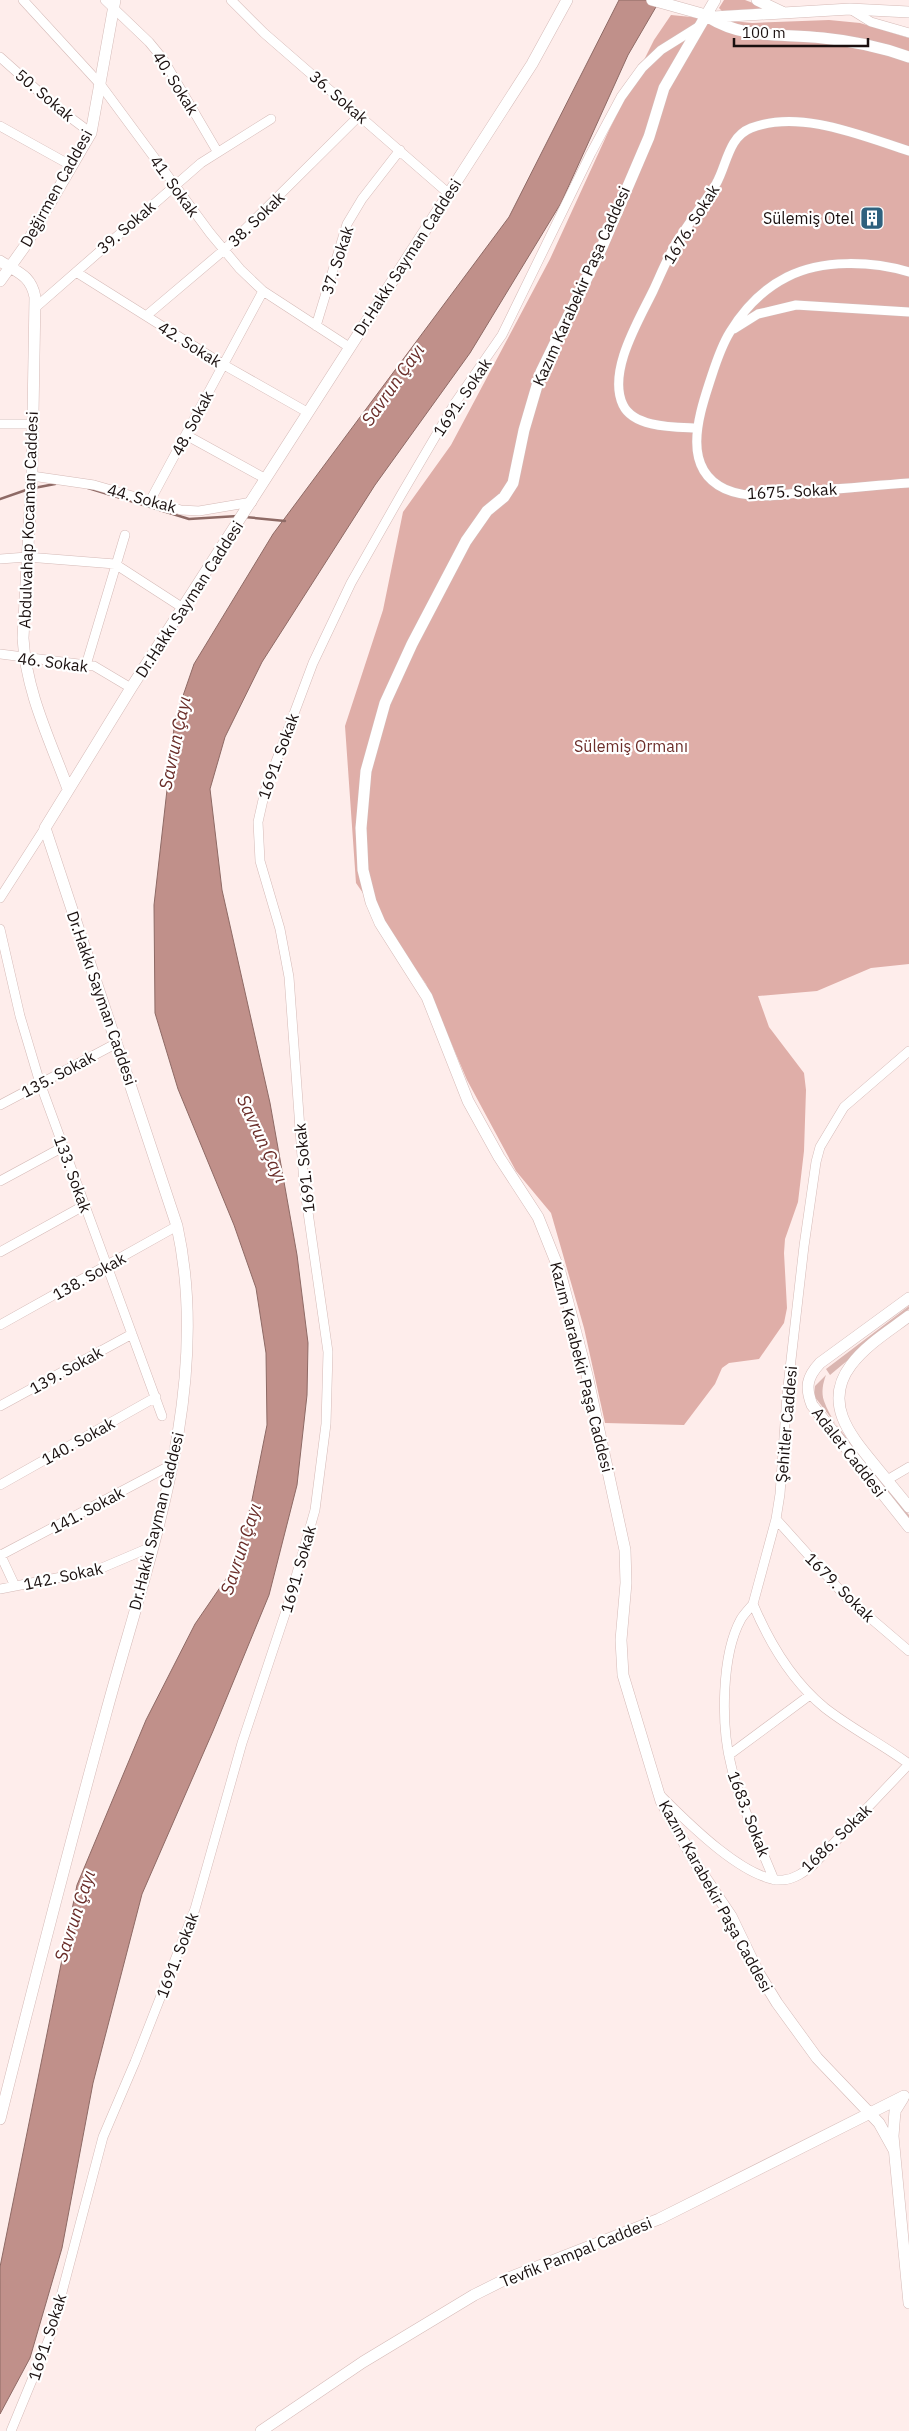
<svg xmlns="http://www.w3.org/2000/svg" width="909" height="2431" font-family="'IBM Plex Sans',sans-serif">
  <style>
    .green { fill: #dab6b1 }
    .forest { fill: #dfaea8 }
    .water { fill: #c0908a; stroke: #8e6a65 }
    .lines { fill: none; stroke-linecap: round; stroke-linejoin: round }
    .stream { stroke: #8e6a65; stroke-width: 2.5 }
    .minor-casing { stroke: #d5bab7; stroke-width: 10 }
    .tertiary-casing { stroke: #d5bab7; stroke-width: 12 }
    .minor { stroke: #fff; stroke-width: 9 }
    .tertiary { stroke: #fff; stroke-width: 11 }
    .labels { text-anchor: middle; stroke-width: 4.5; stroke-linejoin: round; paint-order: stroke }
    .street-label { font-size: 16px; fill: #1a100f; stroke: #fff }
    .poi-label { font-size: 16px; fill: #1a100f; stroke: #fff; text-anchor: end }
    .park-label { font-size: 16px; fill: #6c2e2a; stroke: #fff }
    .water-label { font-size: 18px; font-style: italic; fill: #692c28; stroke: #fff }
  </style>
  <rect width="100%" height="100%" fill="#feedeb"/>
  <!-- green -->
  <path class="green" d="M909 1306V1309L830 1375 826 1369Z
    M826 1375C823 1383 821 1392 824 1401 835 1433 886 1487 909 1515V1518L814 1396 815 1386Z"/>
  <!-- forest -->
  <path class="forest" d="M724 0H745L766 8 722 11 719 8Z
    M671 15 752 23 829 20 860 23 909 38V964L871 968 817 991 758 996 769 1027 804 1073 806 1090 804 1151 798 1202 785 1239 784 1253 787 1308 784 1323 759 1359 729 1363 722 1368 715 1384 684 1425 605 1423 584 1328 551 1213 516 1171 467 1080 426 984 356 883 345 726 383 610 403 512 451 445 550 259 610 128 654 40Z"/>
  <!-- water -->
  <path class="water" d="M619 0H660L628 55 561 203 470 353 375 485 262 662 225 737 210 789 222 890 270 1103 297 1255 308 1343 307 1395 297 1485 269 1595 213 1731 142 1894 93 2083 62 2248 30 2358 0 2414V2267L77 1885 146 1720 195 1624 232 1570 251 1505 267 1425 266 1353 256 1288 234 1225 178 1089 155 1013 154 905 175 719 194 664 273 534 509 217Z"/>
  <g class="lines">
    <!-- stream -->
    <path class="stream" d="M34 488 55 484
      M88 488 189 519 238 516
      M0 499 26 490
      M245 517 285 521"/>
    <!-- minor casing -->
    <g class="minor-casing">
      <path id="minor" d="M23 0 100 84 210 233 240 269 263 291 349 347
        M105 0 149 42 163 59 217 151
        M231 0 264 33 448 193
        M850 9 871 22 909 33
        M0 57 55 106 91 133
        M0 126 72 166
        M76 272 224 365 307 412
        M909 272C872 261 822 259 787 277 763 289 744 309 730 332 720 348 715 366 709 384 698 418 682 469 725 489 754 502 792 493 822 490 851 488 880 485 909 483
        M36 307 201 163 271 119
        M146 316 224 250 360 115
        M316 326 347 224 362 199 400 150
        M734 329 758 314 796 305 909 312
        M0 424H32
        M696 428C675 427 634 428 623 405 607 372 639 320 653 291 660 276 666 261 674 247 687 225 703 205 716 184 727 165 728 137 751 128 800 109 862 136 909 151
        M186 435 266 479
        M32 476 94 485 181 510 199 511 252 502
        M150 501 263 291
        M0 559 27 557 115 564 183 608
        M0 654 94 666 131 688
        M86 665 125 535
        M0 898 45 828
        M0 929 20 1016 40 1083 162 1416
        M909 1051 844 1107 820 1147 816 1162 804 1246 787 1395 780 1494 776 1519 753 1604C769 1642 793 1682 825 1708 852 1729 882 1744 909 1764
        M0 1105 117 1043
        M0 1181 63 1147
        M0 1252 85 1205
        M0 1325 177 1226
        M0 1406 132 1334
        M887 1480 909 1467
        M0 1485 156 1397
        M776 1519 847 1598 909 1651
        M0 1554 15 1586
        M1 1555 173 1464
        M0 1589 97 1570 151 1547
        M753 1604C749 1609 744 1614 741 1619 721 1655 721 1726 731 1765 740 1805 759 1842 774 1880
        M729 1755 810 1695
        M661 1796C686 1821 746 1882 783 1880 795 1879 804 1872 813 1865L909 1764
        M11 2431 51 2334 103 2137 135 2062 195 1909 242 1743 287 1608 315 1510 326 1424 328 1352 304 1184 289 977 280 929 260 861 258 822 265 791 313 663 351 583 401 495 455 403 502 335 591 153 621 97 642 68 661 50 701 25"/>
    </g>
    <!-- tertiary casing -->
    <g class="tertiary-casing">
      <path id="tertiary" d="M652 0 713 17 850 9 909 12
        M715 0 664 88 649 137 602 247 541 372 524 430 513 483 504 497 487 511 466 541 412 644 385 703 366 771 361 828 363 870 371 902 380 923 427 997 468 1101 499 1157 538 1217 560 1272 587 1375 625 1550 626 1583 621 1640 623 1675 661 1801 696 1864 731 1916 758 1972 777 2003 817 2058 879 2123 894 2150
        M757 0 782 12
        M708 17C745 40 781 33 823 38 853 41 881 47 909 57
        M0 261C17 272 31 275 35 297L32 473 23 638C26 692 50 740 68 789
        M0 281 25 246 91 133 115 0
        M909 1298 820 1363C807 1377 805 1387 812 1405L909 1527
        M909 1316C889 1331 866 1345 851 1365 823 1402 849 1434 873 1463 885 1478 897 1492 909 1507
        M903 2098 895 2111 893 2136 909 2303
        M0 2119C34 1983 69 1848 106 1713 148 1558 213 1389 177 1226L45 828 131 688 532 64 567 0
        M261 2431 363 2362 474 2295 506 2279 659 2219 904 2096"/>
    </g>
    <!-- minor -->
    <use href="#minor" class="minor"/>
    <!-- tertiary -->
    <use href="#tertiary" class="tertiary"/>
  </g>
  <!-- icons -->
  <defs>
    <g id="building-square" transform="scale(1.25)"><rect x="-9" y="-9" width="18" height="18" rx="4" fill="#2e617e" stroke="#fff"/><path d="M-4-6H4V6H1V3H-1V6H-4ZM-2.5-4.3h1.7v1.8h-1.7ZM.8-4.3h1.7v1.8H.8ZM-2.5-1h1.7V.8h-1.7ZM.8-1h1.7V.8H.8Z" fill="#fff"/></g>
  </defs>
  <g fill-rule="evenodd">
    <use href="#building-square" x="872" y="218"/>
  </g>
  <g class="labels">
    <!-- street labels -->
    <g class="street-label">
      <text transform="translate(176 83) rotate(58)" y="6">40. Sokak</text>
      <text transform="translate(45 95) rotate(40)" y="6">50. Sokak</text>
      <text transform="translate(339 97) rotate(41)" y="6">36. Sokak</text>
      <text transform="translate(175 186) rotate(54)" y="6">41. Sokak</text>
      <text transform="translate(56 188) rotate(-61)" y="6">Değirmen Caddesi</text>
      <text transform="translate(256 219) rotate(-44)" y="6">38. Sokak</text>
      <text transform="translate(691 224) rotate(-58)" y="6">1676. Sokak</text>
      <text transform="translate(126 227) rotate(-41)" y="6">39. Sokak</text>
      <text transform="translate(407 257) rotate(-57)" y="6">Dr.Hakkı Sayman Caddesi</text>
      <text transform="translate(337 260) rotate(-72)" y="6">37. Sokak</text>
      <text transform="translate(581 286) rotate(-66)" y="6">Kazım Karabekir Paşa Caddesi</text>
      <text transform="translate(190 344) rotate(32)" y="6">42. Sokak</text>
      <text transform="translate(462 397) rotate(-56)" y="6">1691. Sokak</text>
      <text transform="translate(192 423) rotate(-62)" y="6">48. Sokak</text>
      <text transform="translate(792 491) rotate(-3)" y="6">1675. Sokak</text>
      <text transform="translate(142 498) rotate(15)" y="6">44. Sokak</text>
      <text transform="translate(28 520) rotate(-88)" y="6">Abdulvahap Kocaman Caddesi</text>
      <text transform="translate(189 599) rotate(-57)" y="6">Dr.Hakkı Sayman Caddesi</text>
      <text transform="translate(53 662) rotate(7)" y="6">46. Sokak</text>
      <text transform="translate(278 756) rotate(-70)" y="6">1691. Sokak</text>
      <text transform="translate(102 998) rotate(71)" y="6">Dr.Hakkı Sayman Caddesi</text>
      <text transform="translate(58 1074) rotate(-28)" y="6">135. Sokak</text>
      <text transform="translate(304 1168) rotate(-96)" y="6">1691. Sokak</text>
      <text transform="translate(73 1174) rotate(70)" y="6">133. Sokak</text>
      <text transform="translate(89 1276) rotate(-29)" y="6">138. Sokak</text>
      <text transform="translate(582 1367) rotate(76)" y="6">Kazım Karabekir Paşa Caddesi</text>
      <text transform="translate(66 1370) rotate(-29)" y="6">139. Sokak</text>
      <text transform="translate(786 1424) rotate(-85)" y="6">Şehitler Caddesi</text>
      <text transform="translate(78 1441) rotate(-29)" y="6">140. Sokak</text>
      <text transform="translate(849 1452) rotate(52)" y="6">Adalet Caddesi</text>
      <text transform="translate(87 1510) rotate(-28)" y="6">141. Sokak</text>
      <text transform="translate(156 1521) rotate(-76)" y="6">Dr.Hakkı Sayman Caddesi</text>
      <text transform="translate(298 1569) rotate(-74)" y="6">1691. Sokak</text>
      <text transform="translate(63 1576) rotate(-12)" y="6">142. Sokak</text>
      <text transform="translate(840 1587) rotate(45)" y="6">1679. Sokak</text>
      <text transform="translate(749 1814) rotate(69)" y="6">1683. Sokak</text>
      <text transform="translate(836 1838) rotate(-44)" y="6">1686. Sokak</text>
      <text transform="translate(716 1896) rotate(61)" y="6">Kazım Karabekir Paşa Caddesi</text>
      <text transform="translate(177 1955) rotate(-69)" y="6">1691. Sokak</text>
      <text transform="translate(576 2252) rotate(-22)" y="6">Tevfik Pampal Caddesi</text>
      <text transform="translate(47 2337) rotate(-72)" y="6">1691. Sokak</text>
    </g>
    <!-- poi labels -->
    <g class="poi-label">
      <text x="854" y="224">Sülemiş Otel</text>
    </g>
    <!-- park labels -->
    <g class="park-label">
      <text x="631" y="752">Sülemiş Ormanı</text>
    </g>
    <!-- water labels -->
    <g class="water-label">
      <text transform="translate(393 385) rotate(-55)" y="6">Savrun Çayı</text>
      <text transform="translate(175 743) rotate(-78)" y="6">Savrun Çayı</text>
      <text transform="translate(262 1139) rotate(65)" y="6">Savrun Çayı</text>
      <text transform="translate(241 1549) rotate(-72)" y="6">Savrun Çayı</text>
      <text transform="translate(75 1916) rotate(-72)" y="6">Savrun Çayı</text>
    </g>
  </g>
  <!-- scale -->
  <path d="M734 38v8h134v-8" fill="none" stroke="#1a100f" stroke-width="2.5"/>
  <text x="742" y="38" font-size="15" fill="#1a100f" stroke="#ffffff" stroke-width="4" paint-order="stroke">100 m</text>
</svg>
